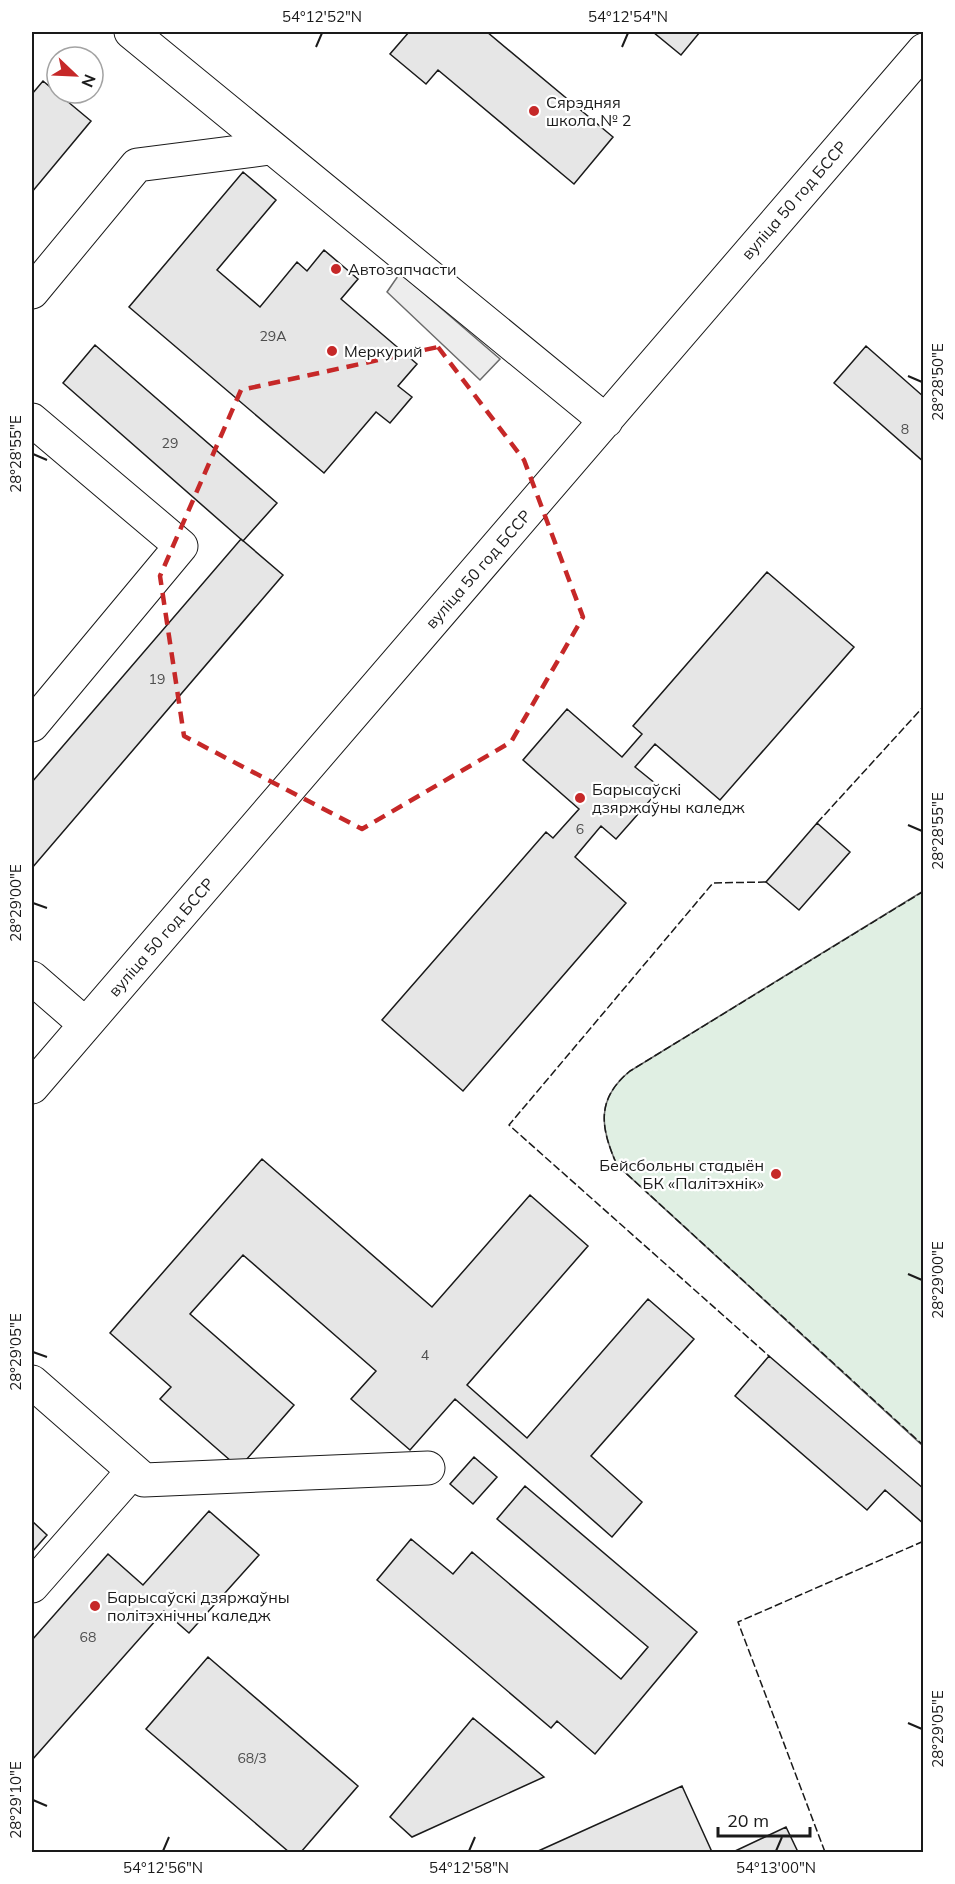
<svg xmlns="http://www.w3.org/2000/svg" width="955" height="1884" font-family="Mulish,sans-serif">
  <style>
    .garden { fill: #e0efe3; stroke: #6a6a6a; stroke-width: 1.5 }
    .parking { fill: #ededed; stroke: #6a6a6a; stroke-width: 1.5 }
    .building { fill: #e6e6e6; stroke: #1a1a1a; stroke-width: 1.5 }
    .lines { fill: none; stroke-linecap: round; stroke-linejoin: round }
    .minor-casing { stroke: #1a1a1a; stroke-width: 35 }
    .minor { stroke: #fff; stroke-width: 33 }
    .fence { stroke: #1a1a1a; stroke-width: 1.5; stroke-dasharray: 8 3; stroke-linecap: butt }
    .marked { fill: none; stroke: #c62828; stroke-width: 4.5; stroke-dasharray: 12 8; stroke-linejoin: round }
    .ticks { fill: none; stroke: #1a1a1a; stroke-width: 2 }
    .poi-dot { fill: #c62828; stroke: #fff; stroke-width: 2 }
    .labels { text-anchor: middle; stroke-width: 4.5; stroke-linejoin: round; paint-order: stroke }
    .number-label { font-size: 14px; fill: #4d4d4d }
    .poi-label { font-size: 16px; fill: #1a1a1a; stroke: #fff; text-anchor: start }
    .street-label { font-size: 16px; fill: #1a1a1a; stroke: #fff }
    .neatline { fill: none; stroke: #1a1a1a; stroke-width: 2 }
    .ticks-label { font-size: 15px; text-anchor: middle; fill: #1a1a1a }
  </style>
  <rect width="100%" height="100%" fill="#fff"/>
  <!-- garden -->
  <path class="garden" d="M923 891V1446L617 1165C600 1127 596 1099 630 1071Z"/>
  <!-- parking -->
  <path class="parking" d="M400 273 500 359 480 380 387 292Z"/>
  <!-- building -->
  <path class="building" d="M409 32H487L613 137 574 184 438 70 426 84 390 54Z
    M653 32H700L681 55Z
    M43 81 91 121 32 192V94Z
    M243 172 276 200 217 270 260 307 297 262 307 271 324 250 358 279 341 299 417 364 398 386 412 397 390 423 376 412 324 473 129 307Z
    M95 345 277 503 243 541 63 383Z
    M866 346 924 397V462L834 383Z
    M241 539 283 575 32 868V782Z
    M767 572 854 647 720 800 655 744 635 767 661 788 616 839 601 826 575 857 626 903 463 1091 382 1020 546 832 553 838 579 809 523 760 567 709 622 757 642 734 633 726Z
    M817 823 850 852 799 910 766 882Z
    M262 1159 432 1307 530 1195 588 1246 467 1385 527 1438 648 1299 694 1339 591 1456 642 1502 612 1537 455 1399 410 1450 351 1399 376 1371 243 1255 190 1314 294 1405 239 1468 160 1399 171 1387 110 1333Z
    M769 1356 924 1489V1524L885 1490 867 1510 735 1396Z
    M474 1457 497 1477 473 1504 450 1484Z
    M525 1486 697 1632 595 1754 557 1721 551 1728 377 1580 411 1539 453 1574 472 1552 621 1679 648 1647 497 1519Z
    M209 1511 259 1555 189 1633 164 1611 32 1760V1640L108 1554 143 1585Z
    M32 1521 47 1535 32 1552Z
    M208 1657 358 1786 301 1852H289L146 1729Z
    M473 1718 544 1777 412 1837 390 1817Z
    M682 1786 712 1852H536Z
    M786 1827 798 1852H733Z"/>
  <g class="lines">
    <!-- minor casing -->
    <g class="minor-casing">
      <path id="minor" d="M131 32 606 421
        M32 292 137 165 270 148
        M32 420 181 546 32 725
        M32 978 85 1024
        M32 1087 924 50
        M32 1382 144 1480 428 1468
        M32 1586 133 1471"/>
    </g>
    <!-- minor -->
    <use href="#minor" class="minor"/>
    <!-- fence -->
    <path class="fence" d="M817 823 924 706
      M766 882 713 883 509 1125 769 1356
      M924 891 630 1071C596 1099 600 1127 617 1165L924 1446
      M825 1852 738 1622 924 1541"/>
  </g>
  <!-- marked area -->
  <path class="marked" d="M438 347 524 460 583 617 511 742 362 829 184 736 160 576 241 390Z"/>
  <!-- ticks -->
  <path class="ticks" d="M316 47 322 33M622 47 628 33M908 376 922 382M33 454 47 460M908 825 922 831M33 903 47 908M908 1274 922 1280M33 1352 47 1357M908 1723 922 1729M33 1800 47 1806M163 1851 169 1837M469 1851 475 1837M776 1851 782 1837"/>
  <!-- markers -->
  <g class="poi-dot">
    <circle cx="534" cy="111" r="6"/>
    <circle cx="336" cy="269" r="6"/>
    <circle cx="332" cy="351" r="6"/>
    <circle cx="580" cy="798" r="6"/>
    <circle cx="776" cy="1174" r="6"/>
    <circle cx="95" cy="1606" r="6"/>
  </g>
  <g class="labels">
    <!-- number labels -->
    <g class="number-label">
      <text x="273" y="341">29А</text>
      <text x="905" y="434">8</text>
      <text x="170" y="448">29</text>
      <text x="157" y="684">19</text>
      <text x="580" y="834">6</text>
      <text x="425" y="1360">4</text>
      <text x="88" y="1642">68</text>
      <text x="252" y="1763">68/3</text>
    </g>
    <!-- poi labels -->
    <g class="poi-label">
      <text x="546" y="108">Сярэдняя<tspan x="546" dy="18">школа № 2</tspan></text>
      <text x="348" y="275">Автозапчасти</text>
      <text x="344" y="357">Меркурий</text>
      <text x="592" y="795">Барысаўскі<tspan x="592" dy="18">дзяржаўны каледж</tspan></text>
      <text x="764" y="1171" text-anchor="end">Бейсбольны стадыён<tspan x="764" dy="18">БК «Палітэхнік»</tspan></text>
      <text x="107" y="1603">Барысаўскі дзяржаўны<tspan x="107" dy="18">політэхнічны каледж</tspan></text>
    </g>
    <!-- street labels -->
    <g class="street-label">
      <text transform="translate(794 200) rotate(-49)" y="6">вуліца 50 год БССР</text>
      <text transform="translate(478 569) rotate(-49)" y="6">вуліца 50 год БССР</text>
      <text transform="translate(161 937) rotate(-49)" y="6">вуліца 50 год БССР</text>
    </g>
  </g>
  <!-- border -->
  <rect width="955" height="1884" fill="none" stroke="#ffffff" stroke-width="66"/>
  <!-- north arrow -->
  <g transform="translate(75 75) rotate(113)"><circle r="28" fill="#ffffff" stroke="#a3a3a3" stroke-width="1.5"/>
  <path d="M0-4.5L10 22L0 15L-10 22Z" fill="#c62828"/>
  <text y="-9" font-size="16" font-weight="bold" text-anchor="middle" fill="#1a1a1a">N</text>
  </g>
  <!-- scale -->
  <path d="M718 1827v9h92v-9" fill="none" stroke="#1a1a1a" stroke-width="3"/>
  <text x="727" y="1827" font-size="18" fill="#1a1a1a" stroke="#ffffff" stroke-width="4.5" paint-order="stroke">20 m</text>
  <rect x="33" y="33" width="889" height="1818" class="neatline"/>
  <g class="ticks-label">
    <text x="322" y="22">54°12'52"N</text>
    <text x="628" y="22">54°12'54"N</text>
    <text transform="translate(938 382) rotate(-90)" y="5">28°28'50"E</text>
    <text transform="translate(16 454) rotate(-90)" y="5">28°28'55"E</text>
    <text transform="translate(938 831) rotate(-90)" y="5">28°28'55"E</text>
    <text transform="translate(16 903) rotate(-90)" y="5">28°29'00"E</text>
    <text transform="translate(938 1280) rotate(-90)" y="5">28°29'00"E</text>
    <text transform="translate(16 1352) rotate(-90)" y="5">28°29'05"E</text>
    <text transform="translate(938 1729) rotate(-90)" y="5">28°29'05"E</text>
    <text transform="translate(16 1800) rotate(-90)" y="5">28°29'10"E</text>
    <text x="163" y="1873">54°12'56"N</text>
    <text x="469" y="1873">54°12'58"N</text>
    <text x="776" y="1873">54°13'00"N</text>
  </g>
</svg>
